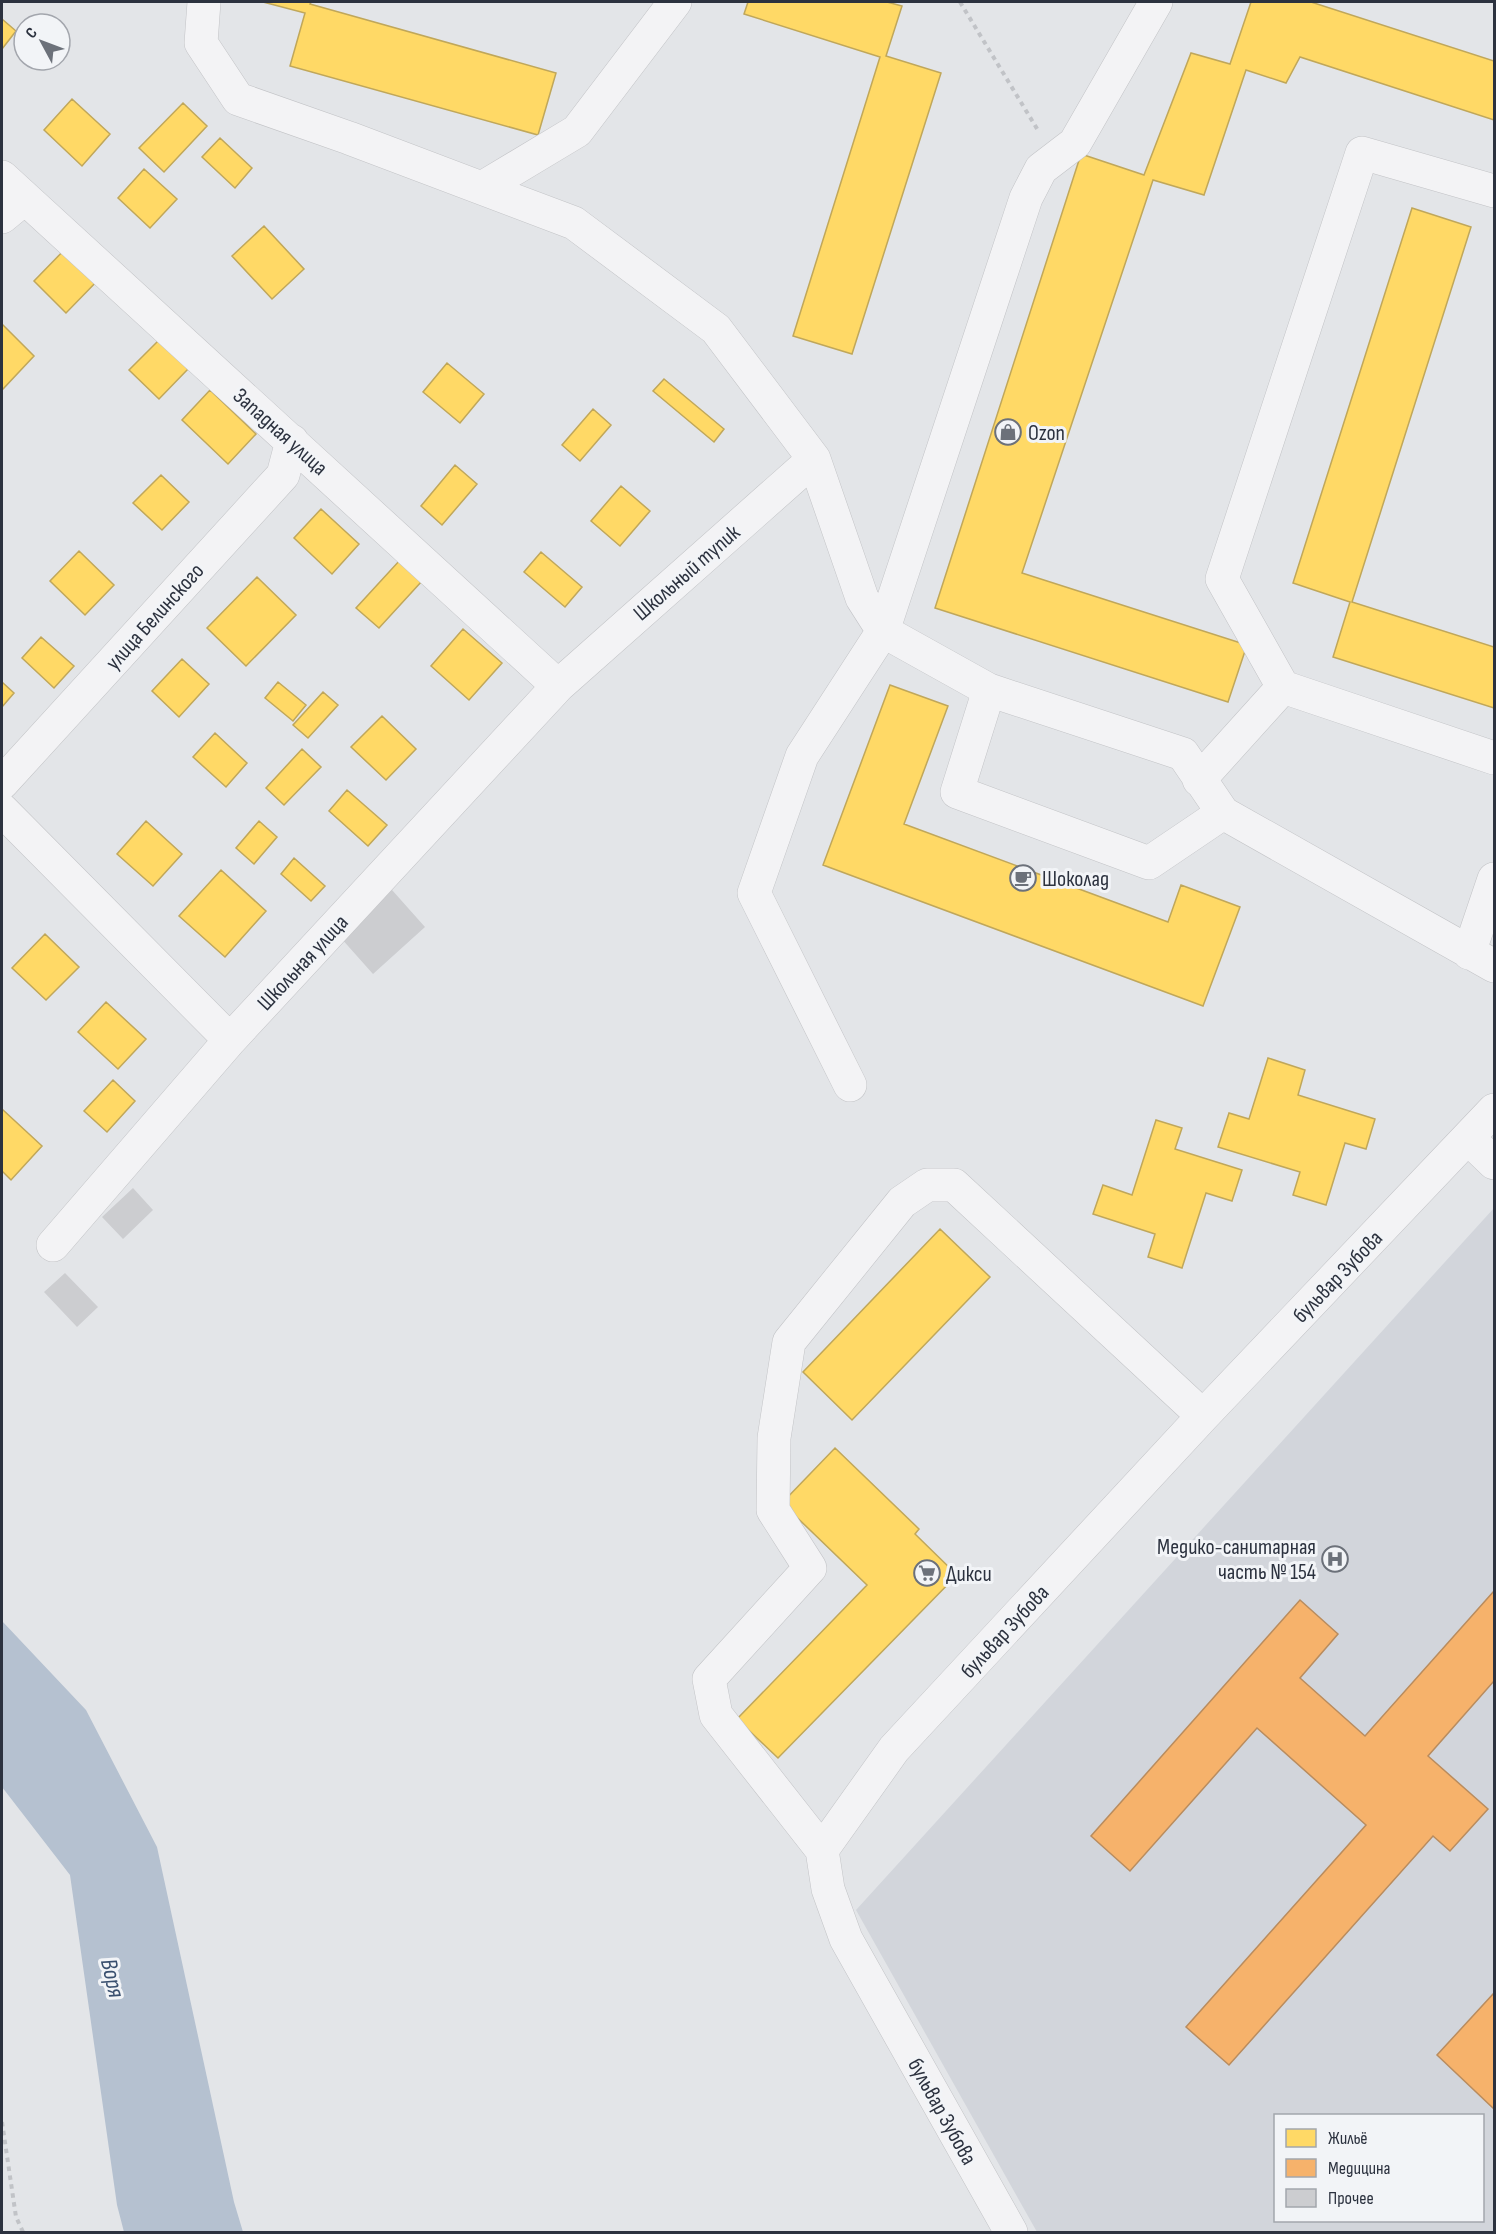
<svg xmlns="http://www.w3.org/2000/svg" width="1496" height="2234" font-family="'Sofia Sans Condensed',sans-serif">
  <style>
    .built { fill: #d2d5db; fill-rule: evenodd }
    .water { fill: #b5c1d0 }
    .homes { fill: #ffd966; stroke: #c0a75a; stroke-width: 1.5 }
    .health { fill: #f6b26b; stroke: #b98c5e; stroke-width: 1.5 }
    .building { fill: #cccdd0 }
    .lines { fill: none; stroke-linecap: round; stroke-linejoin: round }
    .minor-casing { stroke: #c2c3c6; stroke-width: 34 }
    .path { stroke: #c1c3c7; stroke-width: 4; stroke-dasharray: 4.5 4.5; stroke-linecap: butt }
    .minor { stroke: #f3f3f5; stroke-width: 33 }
    .labels { text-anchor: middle; stroke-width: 6; stroke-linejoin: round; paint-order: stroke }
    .street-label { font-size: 22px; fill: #2c323f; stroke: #f2f4f7 }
    .poi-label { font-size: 22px; fill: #2c323f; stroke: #f2f4f7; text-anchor: start }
    .water-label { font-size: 24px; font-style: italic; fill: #3a506f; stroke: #f2f4f7 }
  </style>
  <rect width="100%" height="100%" fill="#e3e5e8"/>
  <!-- built -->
  <path class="built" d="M1494 1208V2232H1037L856 1910ZM1276 2116H1482V2220H1276Z"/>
  <!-- water -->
  <path class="water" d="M2 1621 86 1710 157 1847 234 2202 243 2232H124L117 2205 70 1875 2 1787Z"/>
  <!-- homes -->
  <path class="homes" d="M263 2H311L310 4 556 73 538 135 290 66 305 13Z
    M748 2H887L902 6 886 56 941 73 852 354 793 336 880 57 744 14Z
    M1251 2H1311L1494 61V120L1300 57 1286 83 1246 70 1204 195 1153 180 1022 573 1247 645 1228 702 935 608 1081 154 1144 175 1191 53 1230 64Z
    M2 19 16 31 2 49Z
    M72 99 110 134 82 166 44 130Z
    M183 103 207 126 164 172 139 148Z
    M220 138 252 168 235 188 202 157Z
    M144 169 177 199 150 228 118 198Z
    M1412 208 1471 227 1352 602 1494 647V708L1333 657 1350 602 1293 583Z
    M264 226 304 269 272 299 232 256Z
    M70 244 102 276 66 313 34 281Z
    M2 324 34 356 2 390Z
    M159 340 188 369 159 399 129 370Z
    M447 363 484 394 460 423 423 392Z
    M664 379 724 429 714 442 653 391Z
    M210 390 256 434 228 464 182 420Z
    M593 409 611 425 580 461 562 445Z
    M455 465 477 484 442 525 421 506Z
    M161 475 189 502 162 530 133 503Z
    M621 486 650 511 620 546 591 521Z
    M321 509 359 544 332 574 294 538Z
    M79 551 114 585 85 615 50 581Z
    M541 552 582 587 565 607 524 572Z
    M400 560 422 581 379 628 356 608Z
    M257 577 296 615 246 666 207 628Z
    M463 629 502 663 469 700 431 666Z
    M41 637 74 666 54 688 22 658Z
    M182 659 209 684 179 717 152 691Z
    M2 682 14 693 2 707Z
    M278 682 306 705 293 721 265 698Z
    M890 685 948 706 904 824 1168 922 1181 885 1240 907 1203 1006 823 865Z
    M323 692 338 705 308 738 293 725Z
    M382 716 416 749 386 780 351 747Z
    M215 733 247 763 226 787 193 757Z
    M302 749 321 767 284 805 266 788Z
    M347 790 387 825 368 846 329 811Z
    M146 821 182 854 153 886 117 854Z
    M259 821 277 837 254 864 236 848Z
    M294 858 325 886 311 901 281 874Z
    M221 870 266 911 225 957 179 916Z
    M45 934 79 967 46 1000 12 968Z
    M106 1002 146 1039 118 1069 78 1032Z
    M1268 1058 1305 1070 1298 1095 1375 1119 1366 1149 1345 1143 1326 1205 1293 1195 1300 1172 1218 1147 1229 1113 1249 1119Z
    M113 1080 135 1101 107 1132 84 1111Z
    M2 1109 42 1146 11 1180 2 1171Z
    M1156 1120 1182 1128 1175 1149 1242 1170 1232 1201 1206 1193 1182 1268 1148 1257 1155 1234 1093 1214 1103 1185 1132 1195Z
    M940 1229 990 1277 852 1420 803 1372Z
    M835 1448 919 1529 915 1534 957 1575 778 1758 737 1719 867 1585 782 1503Z"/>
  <!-- health -->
  <path class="health" d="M1494 1591V1681L1428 1756 1488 1809 1450 1851 1433 1836 1229 2065 1186 2027 1366 1825 1257 1728 1130 1871 1091 1836 1300 1600 1338 1634 1300 1678 1365 1736Z
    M1494 1993V2109L1437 2055Z"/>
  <!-- building -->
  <path class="building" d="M392 890 425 927 373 974 340 937Z
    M133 1188 153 1210 123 1239 102 1217Z
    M65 1273 98 1307 77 1327 44 1292Z"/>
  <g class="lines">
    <!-- minor casing -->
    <g class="minor-casing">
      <path id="minor" d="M204 2 201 43 238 99 349 138 574 223 716 329 814 459 862 598 883 631 989 690 1183 754 1223 813 1494 966
        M2 177 558 686
        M482 188 577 131 675 2
        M2 217 25 198
        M1283 687 1222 579 1362 153 1494 191
        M989 690 957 792 1149 863 1223 813
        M1199 780 1283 687 1494 758
        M2 783 283 475 292 441
        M2 810 230 1040
        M1469 953 1494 879
        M850 1085 754 893 802 756 883 631 1026 198 1041 169 1075 143 1156 2
        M1468 1138 1494 1163
        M53 1245 230 1040 558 686 814 459
        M822 1850 716 1715 709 1679 810 1568 773 1510 774 1438 789 1342 902 1202 927 1185H954L1203 1416
        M1011 2232 846 1939 828 1889 822 1850 894 1749 1203 1416 1494 1110"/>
    </g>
    <!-- path -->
    <path class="path" d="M960 2 1039 132
      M2 2122 16 2217 23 2232"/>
    <!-- minor -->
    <use href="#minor" class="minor"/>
  </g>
  <!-- icons -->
  <defs>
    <g id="shop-ring" transform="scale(1.35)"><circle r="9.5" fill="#f2f4f7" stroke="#6c717a" stroke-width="1.5"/><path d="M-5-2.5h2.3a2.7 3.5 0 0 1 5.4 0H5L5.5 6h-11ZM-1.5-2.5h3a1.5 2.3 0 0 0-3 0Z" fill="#6c717a"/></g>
    <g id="cafe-ring" transform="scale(1.35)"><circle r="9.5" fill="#f2f4f7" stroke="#6c717a" stroke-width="1.5"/><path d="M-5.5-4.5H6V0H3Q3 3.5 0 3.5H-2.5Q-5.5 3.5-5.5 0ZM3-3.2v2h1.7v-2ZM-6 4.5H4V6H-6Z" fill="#6c717a"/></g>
    <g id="hospital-ring" transform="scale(1.35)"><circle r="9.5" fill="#f2f4f7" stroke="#6c717a" stroke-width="1.5"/><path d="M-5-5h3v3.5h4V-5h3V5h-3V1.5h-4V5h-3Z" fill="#6c717a"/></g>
    <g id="supermarket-ring" transform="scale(1.35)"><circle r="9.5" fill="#f2f4f7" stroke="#6c717a" stroke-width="1.5"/><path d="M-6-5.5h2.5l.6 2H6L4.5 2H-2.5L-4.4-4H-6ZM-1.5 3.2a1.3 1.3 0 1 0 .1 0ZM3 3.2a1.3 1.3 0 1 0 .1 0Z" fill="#6c717a"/></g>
  </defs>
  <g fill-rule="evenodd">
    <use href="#shop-ring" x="1008" y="432"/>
    <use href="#cafe-ring" x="1023" y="878"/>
    <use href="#hospital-ring" x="1335" y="1559"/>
    <use href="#supermarket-ring" x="927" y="1573"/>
  </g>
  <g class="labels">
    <!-- street labels -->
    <g class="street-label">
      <text transform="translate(281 431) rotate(42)" y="8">Западная улица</text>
      <text transform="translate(686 572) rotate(-41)" y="8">Школьный тупик</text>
      <text transform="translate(154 616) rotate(-48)" y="8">улица Белинского</text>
      <text transform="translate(302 962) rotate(-47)" y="8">Школьная улица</text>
      <text transform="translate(1337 1276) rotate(-46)" y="8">бульвар Зубова</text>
      <text transform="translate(1004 1631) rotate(-47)" y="8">бульвар Зубова</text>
      <text transform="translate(943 2111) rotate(61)" y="8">бульвар Зубова</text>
    </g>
    <!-- poi labels -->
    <g class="poi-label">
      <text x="1028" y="440">Ozon</text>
      <text x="1042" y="886">Шоколад</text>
      <text x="1316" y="1554" text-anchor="end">Медико-санитарная<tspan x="1316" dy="25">часть № 154</tspan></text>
      <text x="946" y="1581">Дикси</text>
    </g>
    <!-- water labels -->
    <g class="water-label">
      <text transform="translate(113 1978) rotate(77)" y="8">Воря</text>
    </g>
  </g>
  <!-- border -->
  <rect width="1496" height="2234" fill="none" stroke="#2c323f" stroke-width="6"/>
  <!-- legend -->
  <rect x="1274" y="2114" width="210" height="108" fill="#f2f4f7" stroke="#a3a6ad" stroke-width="1.5"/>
  <rect x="1286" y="2129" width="30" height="18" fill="#ffd966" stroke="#a3a6ad" stroke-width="1.5"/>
  <text x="1328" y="2144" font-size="18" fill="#2c323f">Жильё</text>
  <rect x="1286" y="2159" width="30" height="18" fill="#f6b26b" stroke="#a3a6ad" stroke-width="1.5"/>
  <text x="1328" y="2174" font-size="18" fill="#2c323f">Медицина</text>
  <rect x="1286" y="2189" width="30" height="18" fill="#cccdd0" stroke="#a3a6ad" stroke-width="1.5"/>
  <text x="1328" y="2204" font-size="18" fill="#2c323f">Прочее</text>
  <!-- north arrow -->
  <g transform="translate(42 42) rotate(311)"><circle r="28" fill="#f2f4f7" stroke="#a3a6ad" stroke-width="1.5"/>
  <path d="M0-4.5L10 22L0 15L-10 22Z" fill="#6c717a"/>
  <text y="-9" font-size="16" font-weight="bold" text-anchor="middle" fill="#2c323f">С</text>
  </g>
</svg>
